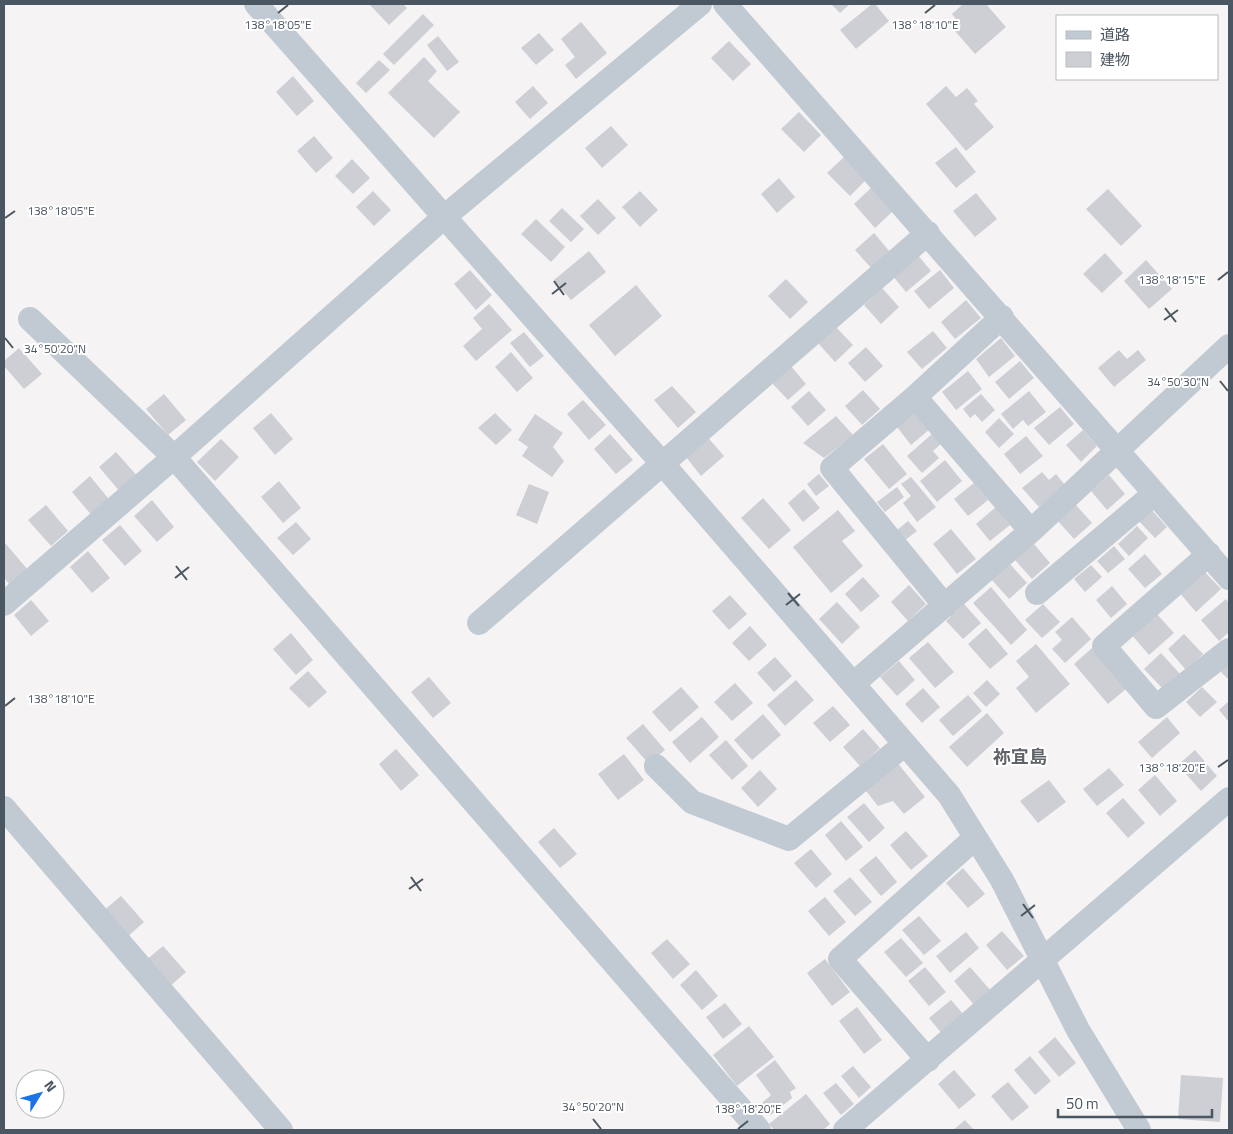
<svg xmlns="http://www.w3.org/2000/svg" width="1233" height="1134" font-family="'Titillium Web','Noto Sans JP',sans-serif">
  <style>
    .building { fill: #cdcfd5 }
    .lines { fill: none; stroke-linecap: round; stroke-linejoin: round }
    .minor { stroke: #c1cad2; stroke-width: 24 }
    .ticks { fill: none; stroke: #4a5661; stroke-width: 2 }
    .labels { text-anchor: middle; stroke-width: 4; stroke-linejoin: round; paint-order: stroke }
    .quarter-label { font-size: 18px; font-weight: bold; fill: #5f6368; stroke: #fff }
    .ticks-label { font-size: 12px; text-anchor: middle; fill: #4a5661; stroke: #fff; stroke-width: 4; stroke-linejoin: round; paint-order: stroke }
  </style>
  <rect width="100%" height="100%" fill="#f5f3f3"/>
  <!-- building -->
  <path class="building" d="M369 4H403L407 8 389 25Z
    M831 4H850L840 13Z
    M872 4H875L889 21 856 49 840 30Z
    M963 4H986L1006 27 975 54 955 31 961 26 952 14Z
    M423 14 434 25 394 65 383 54Z
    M581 22 607 53 576 79 565 65 575 57 561 39Z
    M539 33 554 50 536 65 521 48Z
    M438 36 459 62 447 71 427 45Z
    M729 41 751 64 733 81 711 58Z
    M424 57 437 71 428 81 460 112 434 138 388 93Z
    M379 60 390 70 366 93 356 83Z
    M293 76 314 101 297 116 276 92Z
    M533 86 548 103 530 119 515 102Z
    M946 86 956 97 967 88 978 101 974 104 994 127 966 151 926 104Z
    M799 112 821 135 804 152 781 129Z
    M611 126 628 145 602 168 585 148Z
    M314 136 333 158 316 173 297 151Z
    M956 147 976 172 956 188 935 163Z
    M845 156 867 179 850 196 827 173Z
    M352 159 370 178 353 194 335 176Z
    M779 178 795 197 777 213 761 194Z
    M871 188 893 211 875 228 854 204Z
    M1108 189 1142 226 1121 246 1086 209Z
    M373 191 391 210 374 226 356 207Z
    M640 191 658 210 640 227 622 207Z
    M976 193 997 219 975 237 953 211Z
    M598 199 616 218 598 235 580 216Z
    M562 208 584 229 571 242 549 221Z
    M536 219 565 247 551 262 521 234Z
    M874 233 890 252 872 269 855 250Z
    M589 251 606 272 571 300 554 280Z
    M1105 253 1123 273 1102 293 1083 274Z
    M917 254 931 271 906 292 892 275Z
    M1146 260 1172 289 1149 309 1124 281Z
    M470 270 492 295 476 310 454 284Z
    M940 270 954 288 929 309 914 291Z
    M786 279 808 302 790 319 768 296Z
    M636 285 662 316 615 356 589 325Z
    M882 288 899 307 881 324 864 305Z
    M966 300 981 318 955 339 941 322Z
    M489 304 512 330 476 361 463 346 482 329 473 318Z
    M836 327 853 345 835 362 818 343Z
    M933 331 947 348 922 369 907 352Z
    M524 332 544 356 530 367 510 343Z
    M1001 338 1015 356 989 377 976 359Z
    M866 347 883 366 865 382 848 363Z
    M19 348 42 374 24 389 4 366V361Z
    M1119 350 1127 359 1138 350 1146 360 1114 387 1098 368Z
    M511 352 533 378 517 392 495 367Z
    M1020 361 1034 378 1009 399 995 382Z
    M790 365 806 384 788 400 771 382Z
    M968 371 982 389 956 410 942 392Z
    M672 386 696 412 678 428 654 400Z
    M863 390 880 409 862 425 845 406Z
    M809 391 826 410 808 426 791 407Z
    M1029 391 1046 412 1028 426 1023 420 1013 429 1001 414Z
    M164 394 186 420 168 435 146 409Z
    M981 394 995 410 982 422 975 414 970 418 963 409Z
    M583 400 606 425 589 440 567 414Z
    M1060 407 1074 424 1049 445 1034 428Z
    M915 411 930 429 911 445 897 427Z
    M271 413 293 439 275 455 253 428Z
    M495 413 512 430 496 445 478 428Z
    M535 414 563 433 553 447 564 461 552 477 522 456 528 447 518 440Z
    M836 416 853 435 824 458 803 443Z
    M999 418 1014 434 999 448 985 432Z
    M1083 430 1097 446 1081 462 1066 445Z
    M704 433 724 456 701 476 682 452Z
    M933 433 942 443 933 451 939 458 922 473 907 456Z
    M610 434 633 460 616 474 594 449Z
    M1026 436 1043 456 1020 474 1004 454Z
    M221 439 239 457 215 481 197 462Z
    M883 444 907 474 889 489 864 459Z
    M116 452 139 478 121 493 99 467Z
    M945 460 962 481 937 502 920 481Z
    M1042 472 1049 480 1056 474 1065 485 1039 507 1022 488Z
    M819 474 829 486 816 496 807 484Z
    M1109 475 1125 494 1107 510 1091 491Z
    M90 476 112 503 94 518 72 492Z
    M911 477 936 507 917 522 903 503 911 496 901 484Z
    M279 481 301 508 283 523 261 497Z
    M974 483 988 500 968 516 954 499Z
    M529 484 549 492 537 524 516 515Z
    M897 487 904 497 885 512 877 502Z
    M804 489 820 508 803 522 788 503Z
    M763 498 791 530 769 549 741 518Z
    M152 500 174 527 157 542 134 516Z
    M1075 504 1092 523 1074 539 1057 520Z
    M46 505 68 531 51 546 28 520Z
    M996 507 1010 525 990 541 976 524Z
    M1149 507 1167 527 1155 538 1137 519Z
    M838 510 855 531 842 541 863 566 831 593 793 547Z
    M908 521 917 531 904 541 896 531Z
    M296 522 311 539 293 555 277 538Z
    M120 525 142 551 125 566 102 540Z
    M1137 526 1148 538 1129 556 1118 544Z
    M951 529 976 559 957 574 933 544Z
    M5 543 28 570 10 585 4 578Z
    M1034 544 1050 563 1032 579 1015 560Z
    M1114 546 1125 559 1108 573 1097 561Z
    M88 551 110 578 92 593 70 567Z
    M1145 554 1162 574 1145 588 1128 569Z
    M1010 564 1027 583 1009 599 992 580Z
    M1091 565 1102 577 1085 592 1074 579Z
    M1203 570 1221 589 1196 612 1178 591Z
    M863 577 880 596 861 612 845 594Z
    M909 585 926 604 908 621 891 602Z
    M1112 586 1127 604 1111 618 1096 600Z
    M991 587 1027 630 1011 645 973 603Z
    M730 595 747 614 729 630 712 611Z
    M1226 599 1229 603V632L1219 641 1201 620Z
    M31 600 49 621 31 636 14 615Z
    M837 602 860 627 842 644 819 619Z
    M964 604 981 623 963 639 946 621Z
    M1043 604 1060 622 1042 638 1025 620Z
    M1156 613 1174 633 1149 655 1131 634Z
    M1072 617 1091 639 1065 663 1052 649 1062 640 1055 632Z
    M750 626 767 645 749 661 732 643Z
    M986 628 1008 654 990 669 968 644Z
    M291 633 313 660 296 675 273 649Z
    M1184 634 1203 654 1186 670 1168 649Z
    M928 642 954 672 935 688 909 658Z
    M1036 644 1070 684 1036 713 1016 688 1029 677 1016 661Z
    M1092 648 1126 689 1108 704 1074 664Z
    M1161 653 1180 674 1163 689 1144 669Z
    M775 657 792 676 774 692 757 673Z
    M899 661 915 680 897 696 880 677Z
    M1229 662V680L1220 671Z
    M308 671 327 692 309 708 289 688Z
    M429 677 451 703 433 718 411 692Z
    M796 680 814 700 785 726 767 705Z
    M987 680 1000 694 986 707 973 693Z
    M735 683 753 703 732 721 714 702Z
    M681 687 699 707 670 732 652 712Z
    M1202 687 1217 702 1200 717 1186 702Z
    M923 688 940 707 922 723 905 704Z
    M968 695 982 711 953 736 939 720Z
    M1229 701V722L1219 710Z
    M833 706 850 725 830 742 813 723Z
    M987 713 1004 733 967 767 949 747Z
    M763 714 781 735 752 760 734 740Z
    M702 717 719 737 690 763 672 742Z
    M1167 717 1180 733 1152 758 1138 742Z
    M643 724 665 750 649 764 626 738Z
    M863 729 880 748 860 766 843 747Z
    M726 740 748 766 732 780 709 755Z
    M396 749 419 775 401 791 379 764Z
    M1195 750 1217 776 1201 791 1178 765Z
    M624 754 644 780 618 800 598 774Z
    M896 761 925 797 904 814 893 801 878 806 863 787Z
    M1109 768 1124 785 1097 806 1083 789Z
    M760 770 777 789 758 807 741 788Z
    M1155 775 1177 801 1160 816 1138 790Z
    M1049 780 1066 802 1038 823 1020 801Z
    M1123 798 1145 823 1128 838 1106 813Z
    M864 803 885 828 869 842 847 817Z
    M841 821 863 847 846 861 825 835Z
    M554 828 577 854 560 868 538 842Z
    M906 831 928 856 911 870 890 845Z
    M811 849 832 874 816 888 794 863Z
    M876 856 897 882 881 896 859 870Z
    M963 868 985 894 968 908 946 883Z
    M850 877 872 902 855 916 833 891Z
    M121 896 144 922 126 938 103 911Z
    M825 897 846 922 829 936 808 911Z
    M919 916 941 941 924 955 902 930Z
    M1002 931 1024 956 1007 970 986 945Z
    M966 932 979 948 950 973 936 956Z
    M901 938 923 963 906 977 884 952Z
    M667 939 690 964 673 979 651 953Z
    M163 946 186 972 168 988 145 961Z
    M825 959 850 992 832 1006 807 973Z
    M925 967 946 992 929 1006 908 981Z
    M970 967 992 992 975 1006 954 981Z
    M696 970 718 996 702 1010 680 985Z
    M951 1000 964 1015 942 1034 929 1018Z
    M725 1003 742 1024 723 1039 706 1017Z
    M857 1007 882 1040 864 1054 839 1021Z
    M749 1026 774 1057 737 1086 713 1055Z
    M1055 1037 1076 1063 1059 1077 1038 1052Z
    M1030 1056 1051 1081 1035 1095 1014 1070Z
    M775 1060 796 1088 790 1092 792 1098 771 1115 762 1103 771 1095 756 1075Z
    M853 1066 871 1087 859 1098 841 1076Z
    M954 1070 976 1095 959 1109 938 1084Z
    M1181 1075 1223 1078 1220 1122 1178 1119Z
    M1008 1082 1029 1107 1012 1121 991 1096Z
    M836 1083 854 1104 841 1115 823 1093Z
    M806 1094 830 1124 823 1130H774L769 1124Z
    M965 1120 974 1130H953Z"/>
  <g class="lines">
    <!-- minor -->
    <path class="minor" d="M256 4 662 463 949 795 1002 880 1078 1030 1139 1130
      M725 4 1229 578
      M1002 317 915 397 1031 531
      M30 319 174 457 759 1130
      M915 397 832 468 945 606
      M1209 554 1104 646 1156 707 1229 650
      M1037 593 1154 494
      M4 604 174 457 444 217 700 4
      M479 623 928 233
      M853 684 1031 531 1229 346
      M656 766 692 802 789 839 905 744
      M4 808 281 1130
      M928 1060 840 959 975 838
      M845 1130 1229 799"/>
  </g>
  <!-- ticks -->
  <path class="ticks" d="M278 13 288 5M925 13 935 5M5 218 15 211M1218 280 1228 272M554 281 564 295M552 294 566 283M1165 308 1176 322M1164 320 1178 310M5 338 13 348M1220 381 1228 391M176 566 187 580M175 578 189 567M788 593 799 606M786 605 800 594M5 706 15 698M1218 767 1228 760M411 877 421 891M409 889 423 879M1023 904 1033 918M1021 916 1035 905M593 1119 601 1129M738 1129 748 1121"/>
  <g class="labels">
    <!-- quarter labels -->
    <g class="quarter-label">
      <text x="1020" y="763">祢宜島</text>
    </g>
  </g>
  <g class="ticks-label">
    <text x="278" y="29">138°18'05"E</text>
    <text x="925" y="29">138°18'10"E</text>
    <text x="61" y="215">138°18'05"E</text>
    <text x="1172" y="284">138°18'15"E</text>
    <text x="55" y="353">34°50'20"N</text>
    <text x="1178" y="386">34°50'30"N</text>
    <text x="61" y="703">138°18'10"E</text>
    <text x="1172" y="772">138°18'20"E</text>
    <text x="593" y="1111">34°50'20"N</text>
    <text x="748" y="1113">138°18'20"E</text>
  </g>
  <!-- border -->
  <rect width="1233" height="1134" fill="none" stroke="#4a5661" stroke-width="10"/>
  <!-- legend -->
  <rect x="1056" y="15" width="162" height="65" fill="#ffffff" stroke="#b7bbc0"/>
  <rect x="1066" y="31" width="25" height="8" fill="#c1cad2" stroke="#b7bbc0"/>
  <text x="1100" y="40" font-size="15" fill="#4a5661">道路</text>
  <rect x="1066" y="52" width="25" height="15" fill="#cdcfd5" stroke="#b7bbc0"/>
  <text x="1100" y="65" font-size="15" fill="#4a5661">建物</text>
  <!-- north arrow -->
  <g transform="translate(40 1094) rotate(53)"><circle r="24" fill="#ffffff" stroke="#b7bbc0"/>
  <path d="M0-4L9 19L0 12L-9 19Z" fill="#1a73e8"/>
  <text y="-8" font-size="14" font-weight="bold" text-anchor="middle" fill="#4a5661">N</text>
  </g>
  <!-- scale -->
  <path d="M1058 1109v8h154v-8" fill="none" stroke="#4a5661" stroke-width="2.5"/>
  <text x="1066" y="1109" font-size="15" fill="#4a5661" stroke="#ffffff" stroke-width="4" paint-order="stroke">50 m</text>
</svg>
